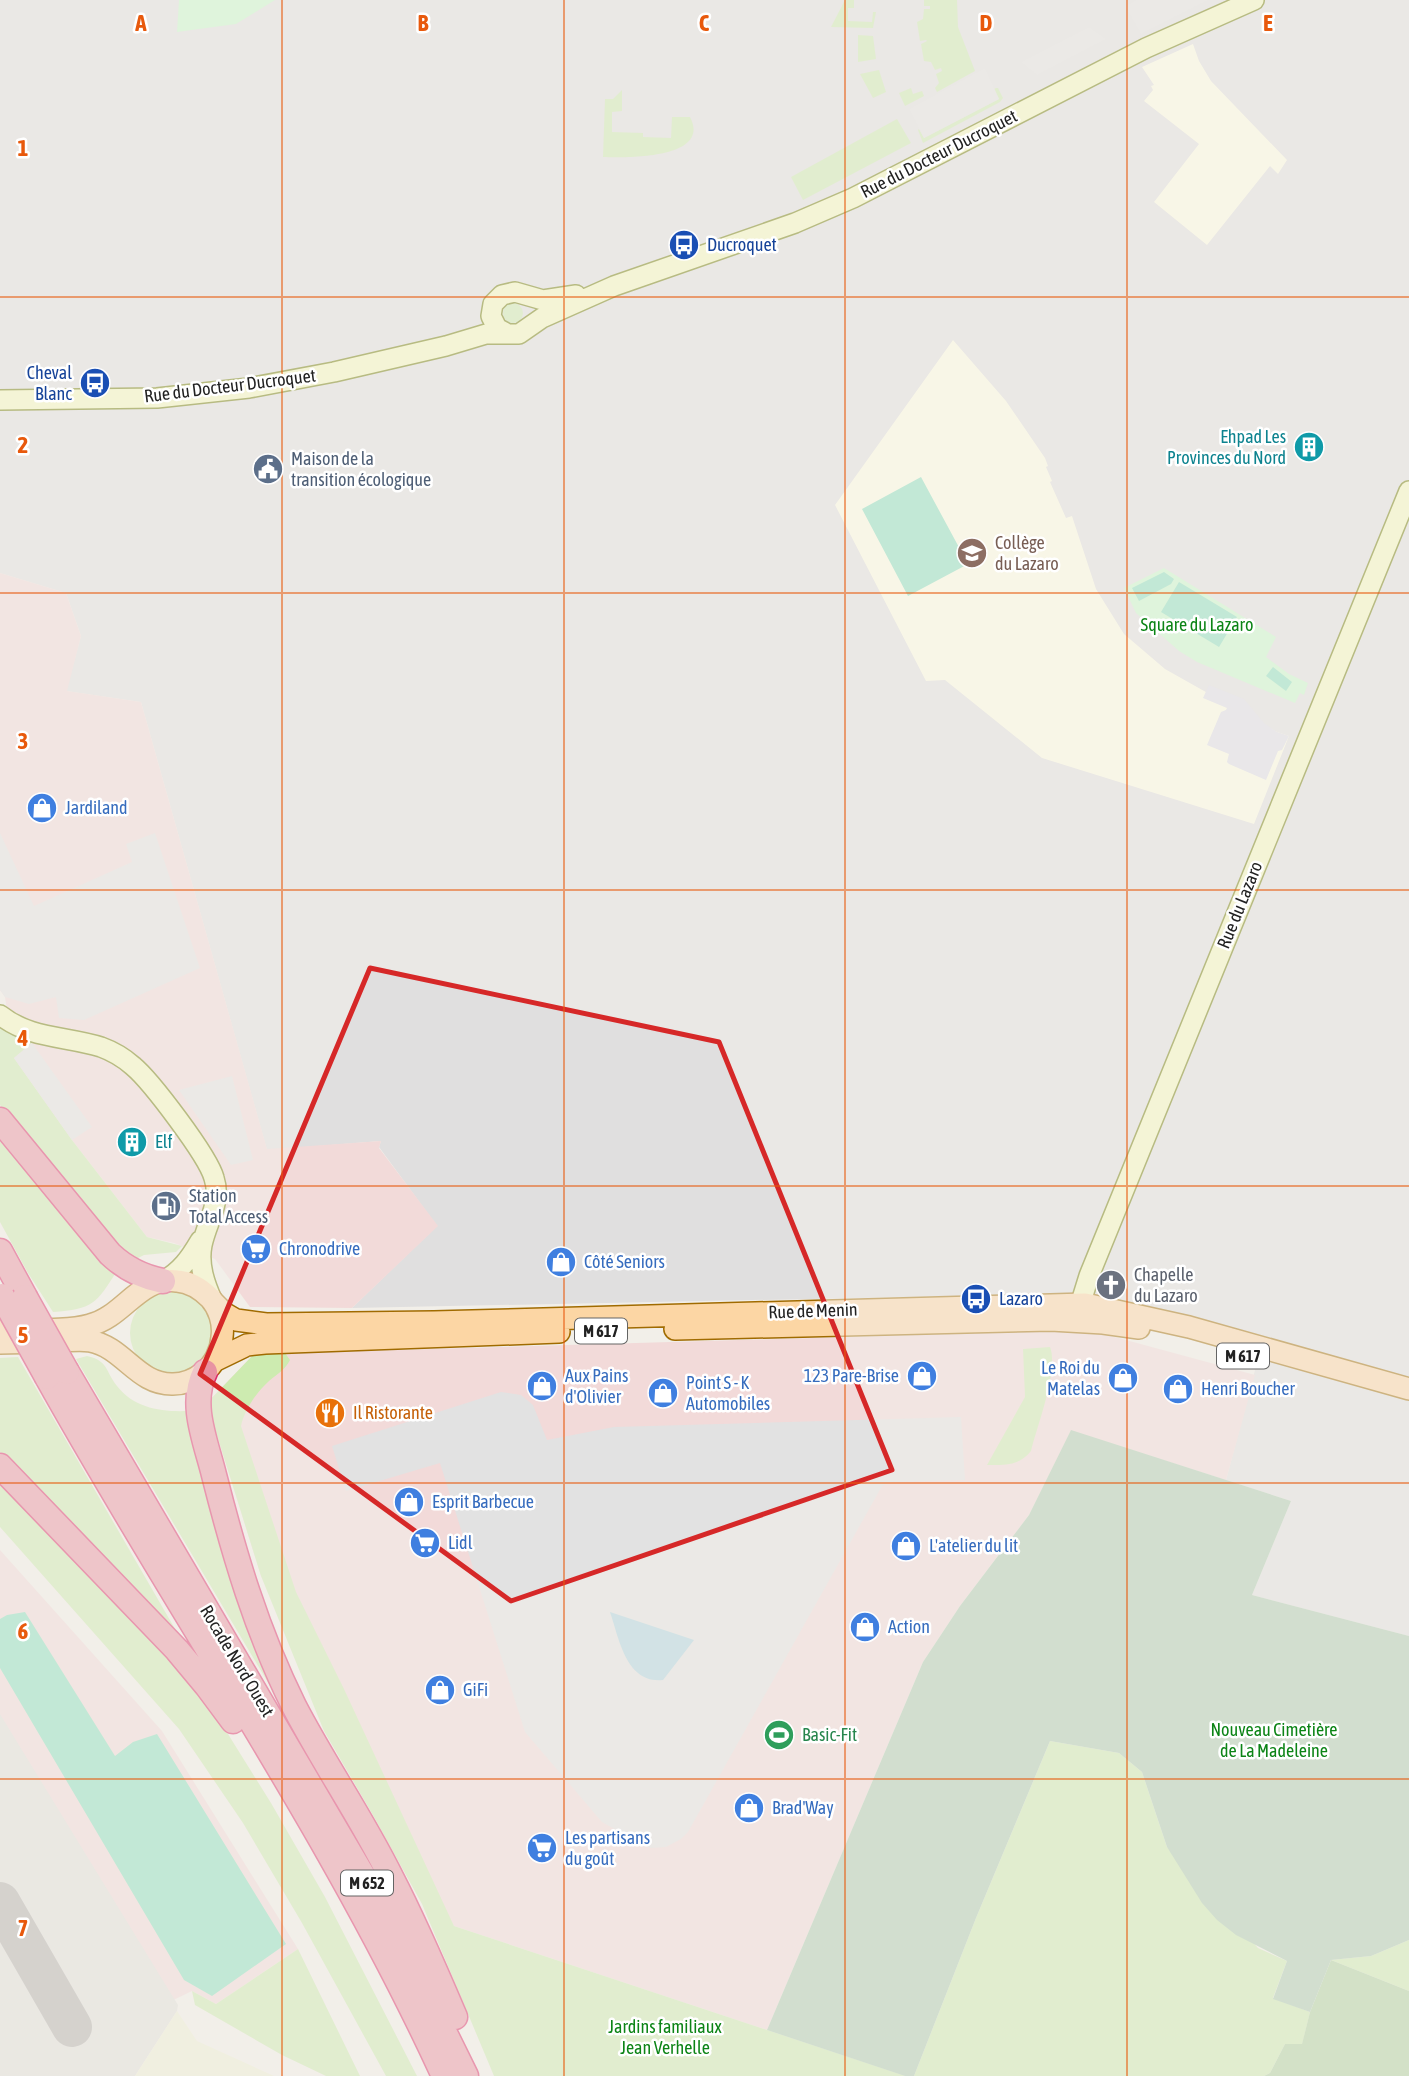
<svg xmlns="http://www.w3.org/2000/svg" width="1409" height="2076" font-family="'Asap Condensed',sans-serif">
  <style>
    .residential { fill: #e0dfdf }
    .commercial { fill: #f2dad9 }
    .education { fill: #ffffe5 }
    .airport { fill: #e1dfda }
    .farmland { fill: #eef0d5 }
    .grass { fill: #cdebb0 }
    .forest { fill: #add19e }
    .cemetery { fill: #aacbaf }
    .park { fill: #c8facc }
    .pitch { fill: #88e0be }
    .parking { fill: #e2e2e2 }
    .plaza { fill: #dddde8 }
    .water { fill: #aad3df }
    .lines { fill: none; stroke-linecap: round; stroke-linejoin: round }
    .taxiway { stroke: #b1b0ac; stroke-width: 40 }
    .secondary-casing { stroke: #707d05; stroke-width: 22 }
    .primary-casing { stroke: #a06b00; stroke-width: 24 }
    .highway-casing { stroke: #dc2a67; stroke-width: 27 }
    .secondary { stroke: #f7fabf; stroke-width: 19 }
    .primary { stroke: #fcd6a4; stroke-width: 21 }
    .highway { stroke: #e892a2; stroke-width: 24 }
    .highway-bridge-casing { stroke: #dc2a67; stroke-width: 27; stroke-linecap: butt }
    .highway-bridge { stroke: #e892a2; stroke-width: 24 }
    .marked { fill: none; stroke: #d62828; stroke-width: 5; stroke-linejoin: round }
    .grid { fill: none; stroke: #e8590c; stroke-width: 2; stroke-opacity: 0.55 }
    .labels { text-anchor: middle; stroke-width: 5; stroke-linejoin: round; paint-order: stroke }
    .shield { fill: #fff; stroke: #646464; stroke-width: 2 }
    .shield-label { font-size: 16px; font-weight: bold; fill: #222 }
    .street-label { font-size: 18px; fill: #222; stroke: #fff }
    .transit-label { font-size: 18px; fill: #164399; stroke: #fff; text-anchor: start }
    .culture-label { font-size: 18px; fill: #0d838f; stroke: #fff; text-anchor: end }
    .service-label { font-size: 18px; fill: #4e5e75; stroke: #fff; text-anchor: start }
    .education-label { font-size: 18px; fill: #785e54; stroke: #fff; text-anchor: start }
    .park-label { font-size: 18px; fill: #0c8416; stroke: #fff }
    .shop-label { font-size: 18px; fill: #366cbe; stroke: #fff; text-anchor: start }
    .worship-label { font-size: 18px; fill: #5b616d; stroke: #fff; text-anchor: start }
    .food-label { font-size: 18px; fill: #c56008; stroke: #fff; text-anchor: start }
    .leisure-label { font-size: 18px; fill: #27864d; stroke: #fff; text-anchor: start }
    .grid-label { font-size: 23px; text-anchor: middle; font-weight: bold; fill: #e8590c; stroke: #fff; stroke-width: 5; stroke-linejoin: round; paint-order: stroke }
  </style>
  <rect width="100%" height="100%" fill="#f2efe9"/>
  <!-- residential -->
  <path class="residential" d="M0 0H1409V1636L1252 1595 1291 1501 1226 1480 1263 1340 1184 1316 1059 1294 352 1308 437 1226 379 1147 381 1141 267 1150 141 702 66 691 81 636 66 593 0 573Z"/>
  <!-- commercial -->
  <path class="commercial" d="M0 573 66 593 81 636 67 691 141 702 267 1149 381 1141 379 1148 438 1226 352 1308 250 1307 215 1259 174 1243 147 1237 72 1140 14 1058 5 997 0 990Z
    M1089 1330 1255 1375 1226 1480 1071 1431 1029 1515 960 1606 923 1662 767 2030 454 1926 261 1576 207 1403 254 1354Z
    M0 1550 162 1731 298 1949 216 2004 192 1991 93 2039 0 1871Z"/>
  <!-- education -->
  <path class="education" d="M1193 44 1199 61 1211 81 1287 160 1278 174 1270 166 1207 245 1154 202 1199 144 1144 101 1153 90 1151 86 1154 85 1142 67Z
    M953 340 1006 401 1045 458 1048 466 1046 467 1052 481 1050 482 1066 518 1072 516 1096 589 1124 634 1165 669 1277 732 1289 736 1254 824 1042 758 945 680 926 681 835 505Z"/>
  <!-- airport -->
  <path class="airport" d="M0 1714 178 2005 177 2011 135 2076H0Z"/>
  <!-- farmland -->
  <path class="farmland" d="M177 2011 197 2041 274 2076H135Z"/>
  <!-- grass -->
  <path class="grass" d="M845 0H854V8H848V21L872 22 873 12H876L873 28 831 27Z
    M924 0H957L958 27 975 71 937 92 935 88 939 83 936 74 942 71 941 68 935 70 931 62 924 61 921 44 927 41 926 40 920 41 917 22 923 19 924 9H930V6H924Z
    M858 35 873 36 876 59 858 62Z
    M879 70 886 92 873 98 860 74Z
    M911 88 913 94 922 91 924 96 905 106 899 93Z
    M996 88H998L1003 98 1000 102 923 143 918 130 919 129 924 138 999 99 994 89Z
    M622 90V111L612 112V132L643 133V137L671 138 672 117H690C712 159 626 158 603 157L605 99H613Z
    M897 119 911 143 803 200 791 177Z
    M503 313a10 10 0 1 1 20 0a10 10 0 1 1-20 0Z
    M0 1025 32 1043 14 1058 72 1140 147 1237 182 1246 176 1252 144 1255 132 1261 119 1250 0 1105Z
    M0 1133 117 1271C96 1304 93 1309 53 1312L28 1273 0 1222Z
    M130 1333a41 41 0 1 1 82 0a41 41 0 1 1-82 0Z
    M1050 1347C1059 1370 1037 1426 1031 1451 1019 1466 1005 1465 987 1465L1025 1397 1023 1349Z
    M285 1353 290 1360C285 1370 277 1374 269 1381 256 1393 245 1409 241 1426L296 1592 344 1689 454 1926 906 2076H494L422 1904 374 1817 324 1731 261 1576 207 1403 254 1354Z
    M87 1356C109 1361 105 1371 117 1386 134 1408 161 1412 187 1411L207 1498 232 1585 270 1686 76 1359Z
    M18 1357 182 1641 0 1452V1358Z
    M0 1482 169 1658 223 1726 271 1803 325 1897 417 2076H386L302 1923 243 1823 179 1729 0 1527Z
    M1050 1741 1119 1753 1142 1772 1167 1847 1258 1948 1287 1961 1273 1998 1310 2012 1302 2045 1285 2044 1270 2073 1264 2076H914L976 1918Z
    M1409 1940V1991L1331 1960 1371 1956Z
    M298 1949 360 2076H326L282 2055 195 2005 192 1991 216 2004Z"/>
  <!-- forest -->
  <path class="forest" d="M1331 1960 1409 1991V2076H1264L1270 2073 1285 2044H1302L1310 2012Z"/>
  <!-- cemetery -->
  <path class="cemetery" d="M1071 1430 1291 1501 1252 1595 1409 1636V1940L1371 1956 1331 1960 1310 2012 1273 1999 1287 1961 1236 1935 1217 1920 1202 1903 1167 1847 1142 1772 1119 1753 1050 1741 976 1918 914 2076H905L767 2030 923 1662 960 1606 1029 1515Z"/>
  <!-- park -->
  <path class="park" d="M179 0H275L236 24 177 32Z
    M1164 568 1276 637 1266 657 1289 674 1308 683 1304 695 1300 693 1295 703 1197 662 1179 651 1136 613 1124 588Z"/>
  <!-- pitch -->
  <path class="pitch" d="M921 477 968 564 908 596 862 509Z
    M1164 572 1174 579 1171 584 1139 601 1132 588Z
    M1179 582 1237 617 1219 647 1161 612Z
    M1273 667 1292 682 1286 691 1266 676Z
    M25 1612 115 1756 133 1742 157 1734 286 1944 212 1996 184 1980 0 1668V1619L7 1615Z"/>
  <!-- parking -->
  <path class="parking" d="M1136 0H1208L1141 34 1125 6Z
    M1089 27 1106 39 1037 75 1021 62Z
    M985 68 999 99 924 138 909 109Z
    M0 833 34 906 132 862 126 844 155 833 200 968 84 1020 59 1018 56 997 29 1004 5 997 0 990Z
    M32 1043 92 1127 72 1140 14 1058Z
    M232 1076 253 1160 231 1165 179 1090Z
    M501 1392 521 1395 533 1405 547 1440 614 1427 961 1417 965 1480 891 1482 882 1486 688 1832 681 1839 666 1847 651 1848 645 1846 602 1822 525 1732 440 1463 346 1491 332 1446Z"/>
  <!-- plaza -->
  <path class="plaza" d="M1209 685 1244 699 1264 723 1277 732 1289 736 1282 750 1278 751 1266 780 1229 764 1227 762 1229 754 1207 745 1221 712 1226 710 1227 708 1203 698Z"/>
  <!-- water -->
  <path class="water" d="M610 1612 694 1640 663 1680C626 1684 619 1638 610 1612Z"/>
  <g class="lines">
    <!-- taxiway -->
    <path class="taxiway" d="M0 1902 72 2027"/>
    <!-- secondary casing -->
    <g class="secondary-casing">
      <path id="secondary" d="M508 334 497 328 491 316 493 304 502 295 515 292 543 300 576 295
        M0 400 157 398 249 388 334 372 446 346 486 334H519L542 318 614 286 795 223 853 198 1146 48 1254 0
        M0 1015C30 1039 66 1036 101 1047 112 1051 124 1058 133 1066 151 1081 208 1156 214 1178 222 1203 207 1221 202 1245 198 1265 205 1284 213 1302
        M163 1281C181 1271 190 1258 200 1241
        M1076 1318 1089 1276 1409 491"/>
    </g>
    <!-- primary casing -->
    <g class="primary-casing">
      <path id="primary" d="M213 1302 224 1313 236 1320 266 1324 434 1322 1085 1304 1189 1327 1409 1389
        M675 1329 1051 1320 1103 1323 1139 1328
        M0 1330C27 1329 65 1332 90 1325 124 1317 139 1276 177 1281 190 1282 201 1289 210 1298 219 1308 224 1323 222 1337 221 1351 214 1365 203 1373 194 1380 184 1384 173 1384 137 1385 124 1347 90 1341 80 1339 69 1341 59 1341 39 1342 20 1343 0 1343
        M214 1361 247 1345 265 1343 559 1332"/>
    </g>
    <!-- highway casing -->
    <g class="highway-casing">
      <path id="highway" d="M0 1120 110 1254C126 1269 142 1277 163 1281
        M0 1251 25 1297
        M67 1372 369 1886 403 1948 466 2076
        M205 1372C189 1404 206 1442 214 1475 234 1554 257 1632 294 1706 324 1764 362 1818 391 1877 415 1923 435 1970 455 2017
        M47 1377C177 1611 332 1832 444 2076
        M0 1466 177 1650 207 1686 233 1721"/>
    </g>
    <!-- secondary -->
    <use href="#secondary" class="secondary"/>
    <!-- primary -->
    <use href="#primary" class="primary"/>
    <!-- highway -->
    <use href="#highway" class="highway"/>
    <!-- highway-bridge casing -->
    <g class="highway-bridge-casing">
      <path id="highway-bridge" d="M2 1296 47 1377
        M25 1297 67 1372"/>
    </g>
    <!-- highway-bridge -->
    <use href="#highway-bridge" class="highway-bridge"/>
  </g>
  <!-- marked area -->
  <path d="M0 0H1409V2076H0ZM370 968 719 1042 892 1470 511 1601 200 1374Z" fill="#f2efe9" fill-opacity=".55" fill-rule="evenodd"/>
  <path class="marked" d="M370 968 719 1042 892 1470 511 1601 200 1374Z"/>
  <!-- grid -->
  <path class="grid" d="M282 0V2076M564 0V2076M845 0V2076M1127 0V2076M0 297H1409M0 593H1409M0 890H1409M0 1186H1409M0 1483H1409M0 1779H1409"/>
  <!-- icons -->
  <defs>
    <g id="bus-disc" transform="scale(1.575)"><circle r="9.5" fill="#1a4fb4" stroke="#fff"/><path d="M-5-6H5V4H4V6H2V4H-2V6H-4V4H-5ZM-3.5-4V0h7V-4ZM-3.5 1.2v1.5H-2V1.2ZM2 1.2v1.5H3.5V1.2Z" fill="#fff"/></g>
    <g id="building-disc" transform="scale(1.575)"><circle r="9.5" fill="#0f9aa8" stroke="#fff"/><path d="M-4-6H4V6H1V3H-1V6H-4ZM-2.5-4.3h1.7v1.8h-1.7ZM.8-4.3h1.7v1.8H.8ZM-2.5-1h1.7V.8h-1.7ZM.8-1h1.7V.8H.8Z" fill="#fff"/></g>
    <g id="civic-disc" transform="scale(1.575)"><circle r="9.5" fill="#5c6f8a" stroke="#fff"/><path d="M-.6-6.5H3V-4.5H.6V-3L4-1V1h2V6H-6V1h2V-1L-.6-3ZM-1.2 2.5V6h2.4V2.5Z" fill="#fff"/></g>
    <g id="school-disc" transform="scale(1.575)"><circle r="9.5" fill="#8d6e63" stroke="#fff"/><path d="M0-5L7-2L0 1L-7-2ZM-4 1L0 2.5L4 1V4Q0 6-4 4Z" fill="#fff"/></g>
    <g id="shop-disc" transform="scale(1.575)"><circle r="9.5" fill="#3f7fe0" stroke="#fff"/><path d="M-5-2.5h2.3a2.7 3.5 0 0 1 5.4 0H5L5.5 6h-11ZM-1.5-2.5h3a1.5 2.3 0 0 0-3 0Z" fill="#fff"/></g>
    <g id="fuel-disc" transform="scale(1.575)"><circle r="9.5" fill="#5c6f8a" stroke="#fff"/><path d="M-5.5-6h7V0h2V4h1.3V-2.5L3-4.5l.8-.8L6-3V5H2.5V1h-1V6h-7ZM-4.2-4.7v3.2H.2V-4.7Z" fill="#fff"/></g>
    <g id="supermarket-disc" transform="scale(1.575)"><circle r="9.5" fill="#3f7fe0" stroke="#fff"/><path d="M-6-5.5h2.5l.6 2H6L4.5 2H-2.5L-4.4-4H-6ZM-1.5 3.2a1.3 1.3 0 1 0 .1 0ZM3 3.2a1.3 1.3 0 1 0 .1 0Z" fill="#fff"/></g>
    <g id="church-disc" transform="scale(1.575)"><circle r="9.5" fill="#6b7280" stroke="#fff"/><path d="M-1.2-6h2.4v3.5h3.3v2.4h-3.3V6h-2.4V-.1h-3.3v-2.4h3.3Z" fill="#fff"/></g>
    <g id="restaurant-disc" transform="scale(1.575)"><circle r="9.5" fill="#e8710a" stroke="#fff"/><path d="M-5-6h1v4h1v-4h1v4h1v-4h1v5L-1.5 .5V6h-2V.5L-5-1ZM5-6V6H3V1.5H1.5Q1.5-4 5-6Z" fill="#fff"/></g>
    <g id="stadium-disc" transform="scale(1.575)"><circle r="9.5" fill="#2e9e5b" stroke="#fff"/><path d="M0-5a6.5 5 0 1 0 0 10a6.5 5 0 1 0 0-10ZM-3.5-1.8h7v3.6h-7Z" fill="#fff"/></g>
  </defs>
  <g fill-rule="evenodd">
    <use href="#bus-disc" x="684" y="245"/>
    <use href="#bus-disc" x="95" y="383"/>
    <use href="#building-disc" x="1309" y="447"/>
    <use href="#civic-disc" x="268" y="469"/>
    <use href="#school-disc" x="972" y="553"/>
    <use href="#shop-disc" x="42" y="808"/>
    <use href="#building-disc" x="132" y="1142"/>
    <use href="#fuel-disc" x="166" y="1206"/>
    <use href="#supermarket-disc" x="256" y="1249"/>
    <use href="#shop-disc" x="561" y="1262"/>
    <use href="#church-disc" x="1111" y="1285"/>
    <use href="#bus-disc" x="976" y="1299"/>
    <use href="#shop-disc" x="922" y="1376"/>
    <use href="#shop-disc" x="1123" y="1378"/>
    <use href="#shop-disc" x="542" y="1386"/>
    <use href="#shop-disc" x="1178" y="1389"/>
    <use href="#shop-disc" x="663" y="1393"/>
    <use href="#restaurant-disc" x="330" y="1413"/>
    <use href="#shop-disc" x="409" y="1502"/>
    <use href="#supermarket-disc" x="425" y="1543"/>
    <use href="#shop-disc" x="906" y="1546"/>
    <use href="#shop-disc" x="865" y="1627"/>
    <use href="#shop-disc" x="440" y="1690"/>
    <use href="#stadium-disc" x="779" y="1735"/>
    <use href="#shop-disc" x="749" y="1808"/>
    <use href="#supermarket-disc" x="542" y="1848"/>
  </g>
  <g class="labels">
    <!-- shield labels -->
    <g class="shield">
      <rect x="575" y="1318.5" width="52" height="25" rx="5"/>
      <rect x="1217" y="1343.5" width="52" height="25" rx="5"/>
      <rect x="341" y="1870.5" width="52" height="25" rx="5"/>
    </g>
    <g class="shield-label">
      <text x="601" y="1337">M 617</text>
      <text x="1243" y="1362">M 617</text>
      <text x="367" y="1889">M 652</text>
    </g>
    <!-- street labels -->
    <g class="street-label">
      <text transform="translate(939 154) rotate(-27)" y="6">Rue du Docteur Ducroquet</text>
      <text transform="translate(230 386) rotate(-7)" y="6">Rue du Docteur Ducroquet</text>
      <text transform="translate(1240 905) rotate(-68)" y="6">Rue du Lazaro</text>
      <text transform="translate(813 1311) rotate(-2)" y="6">Rue de Menin</text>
      <text transform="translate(237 1661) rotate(59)" y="6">Rocade Nord Ouest</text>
    </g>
    <!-- transit labels -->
    <g class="transit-label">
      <text x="707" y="251">Ducroquet</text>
      <text x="72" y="379" text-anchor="end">Cheval<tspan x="72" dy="21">Blanc</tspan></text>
      <text x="999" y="1305">Lazaro</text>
    </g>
    <!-- culture labels -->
    <g class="culture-label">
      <text x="1286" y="443">Ehpad Les<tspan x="1286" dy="21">Provinces du Nord</tspan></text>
      <text x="155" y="1148" text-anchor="start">Elf</text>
    </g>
    <!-- service labels -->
    <g class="service-label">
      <text x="291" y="465">Maison de la<tspan x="291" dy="21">transition écologique</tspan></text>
      <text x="189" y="1202">Station<tspan x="189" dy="21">Total Access</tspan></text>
    </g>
    <!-- education labels -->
    <g class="education-label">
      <text x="995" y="549">Collège<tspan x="995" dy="21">du Lazaro</tspan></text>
    </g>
    <!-- park labels -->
    <g class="park-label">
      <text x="1197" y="631">Square du Lazaro</text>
      <text x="1274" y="1736">Nouveau Cimetière<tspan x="1274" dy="21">de La Madeleine</tspan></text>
      <text x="665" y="2033">Jardins familiaux<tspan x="665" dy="21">Jean Verhelle</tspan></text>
    </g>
    <!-- shop labels -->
    <g class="shop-label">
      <text x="65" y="814">Jardiland</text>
      <text x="279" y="1255">Chronodrive</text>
      <text x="584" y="1268">Côté Seniors</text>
      <text x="1100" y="1374" text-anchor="end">Le Roi du<tspan x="1100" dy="21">Matelas</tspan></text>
      <text x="565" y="1382">Aux Pains<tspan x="565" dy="21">d'Olivier</tspan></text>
      <text x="899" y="1382" text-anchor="end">123 Pare-Brise</text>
      <text x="686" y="1389">Point S - K<tspan x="686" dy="21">Automobiles</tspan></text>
      <text x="1201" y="1395">Henri Boucher</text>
      <text x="432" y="1508">Esprit Barbecue</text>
      <text x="448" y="1549">Lidl</text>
      <text x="929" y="1552">L'atelier du lit</text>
      <text x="888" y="1633">Action</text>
      <text x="463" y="1696">GiFi</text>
      <text x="772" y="1814">Brad'Way</text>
      <text x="565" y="1844">Les partisans<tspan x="565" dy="21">du goût</tspan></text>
    </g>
    <!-- worship labels -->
    <g class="worship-label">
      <text x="1134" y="1281">Chapelle<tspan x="1134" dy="21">du Lazaro</tspan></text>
    </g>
    <!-- food labels -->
    <g class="food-label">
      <text x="353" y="1419">Il Ristorante</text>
    </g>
    <!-- leisure labels -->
    <g class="leisure-label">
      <text x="802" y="1741">Basic-Fit</text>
    </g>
  </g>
  <g class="grid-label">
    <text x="141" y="31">A</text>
    <text x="423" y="31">B</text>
    <text x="704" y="31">C</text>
    <text x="986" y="31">D</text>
    <text x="1268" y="31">E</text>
    <text x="23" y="156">1</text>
    <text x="23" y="453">2</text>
    <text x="23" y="749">3</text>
    <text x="23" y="1046">4</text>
    <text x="23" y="1343">5</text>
    <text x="23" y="1639">6</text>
    <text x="23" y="1936">7</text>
  </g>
</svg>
